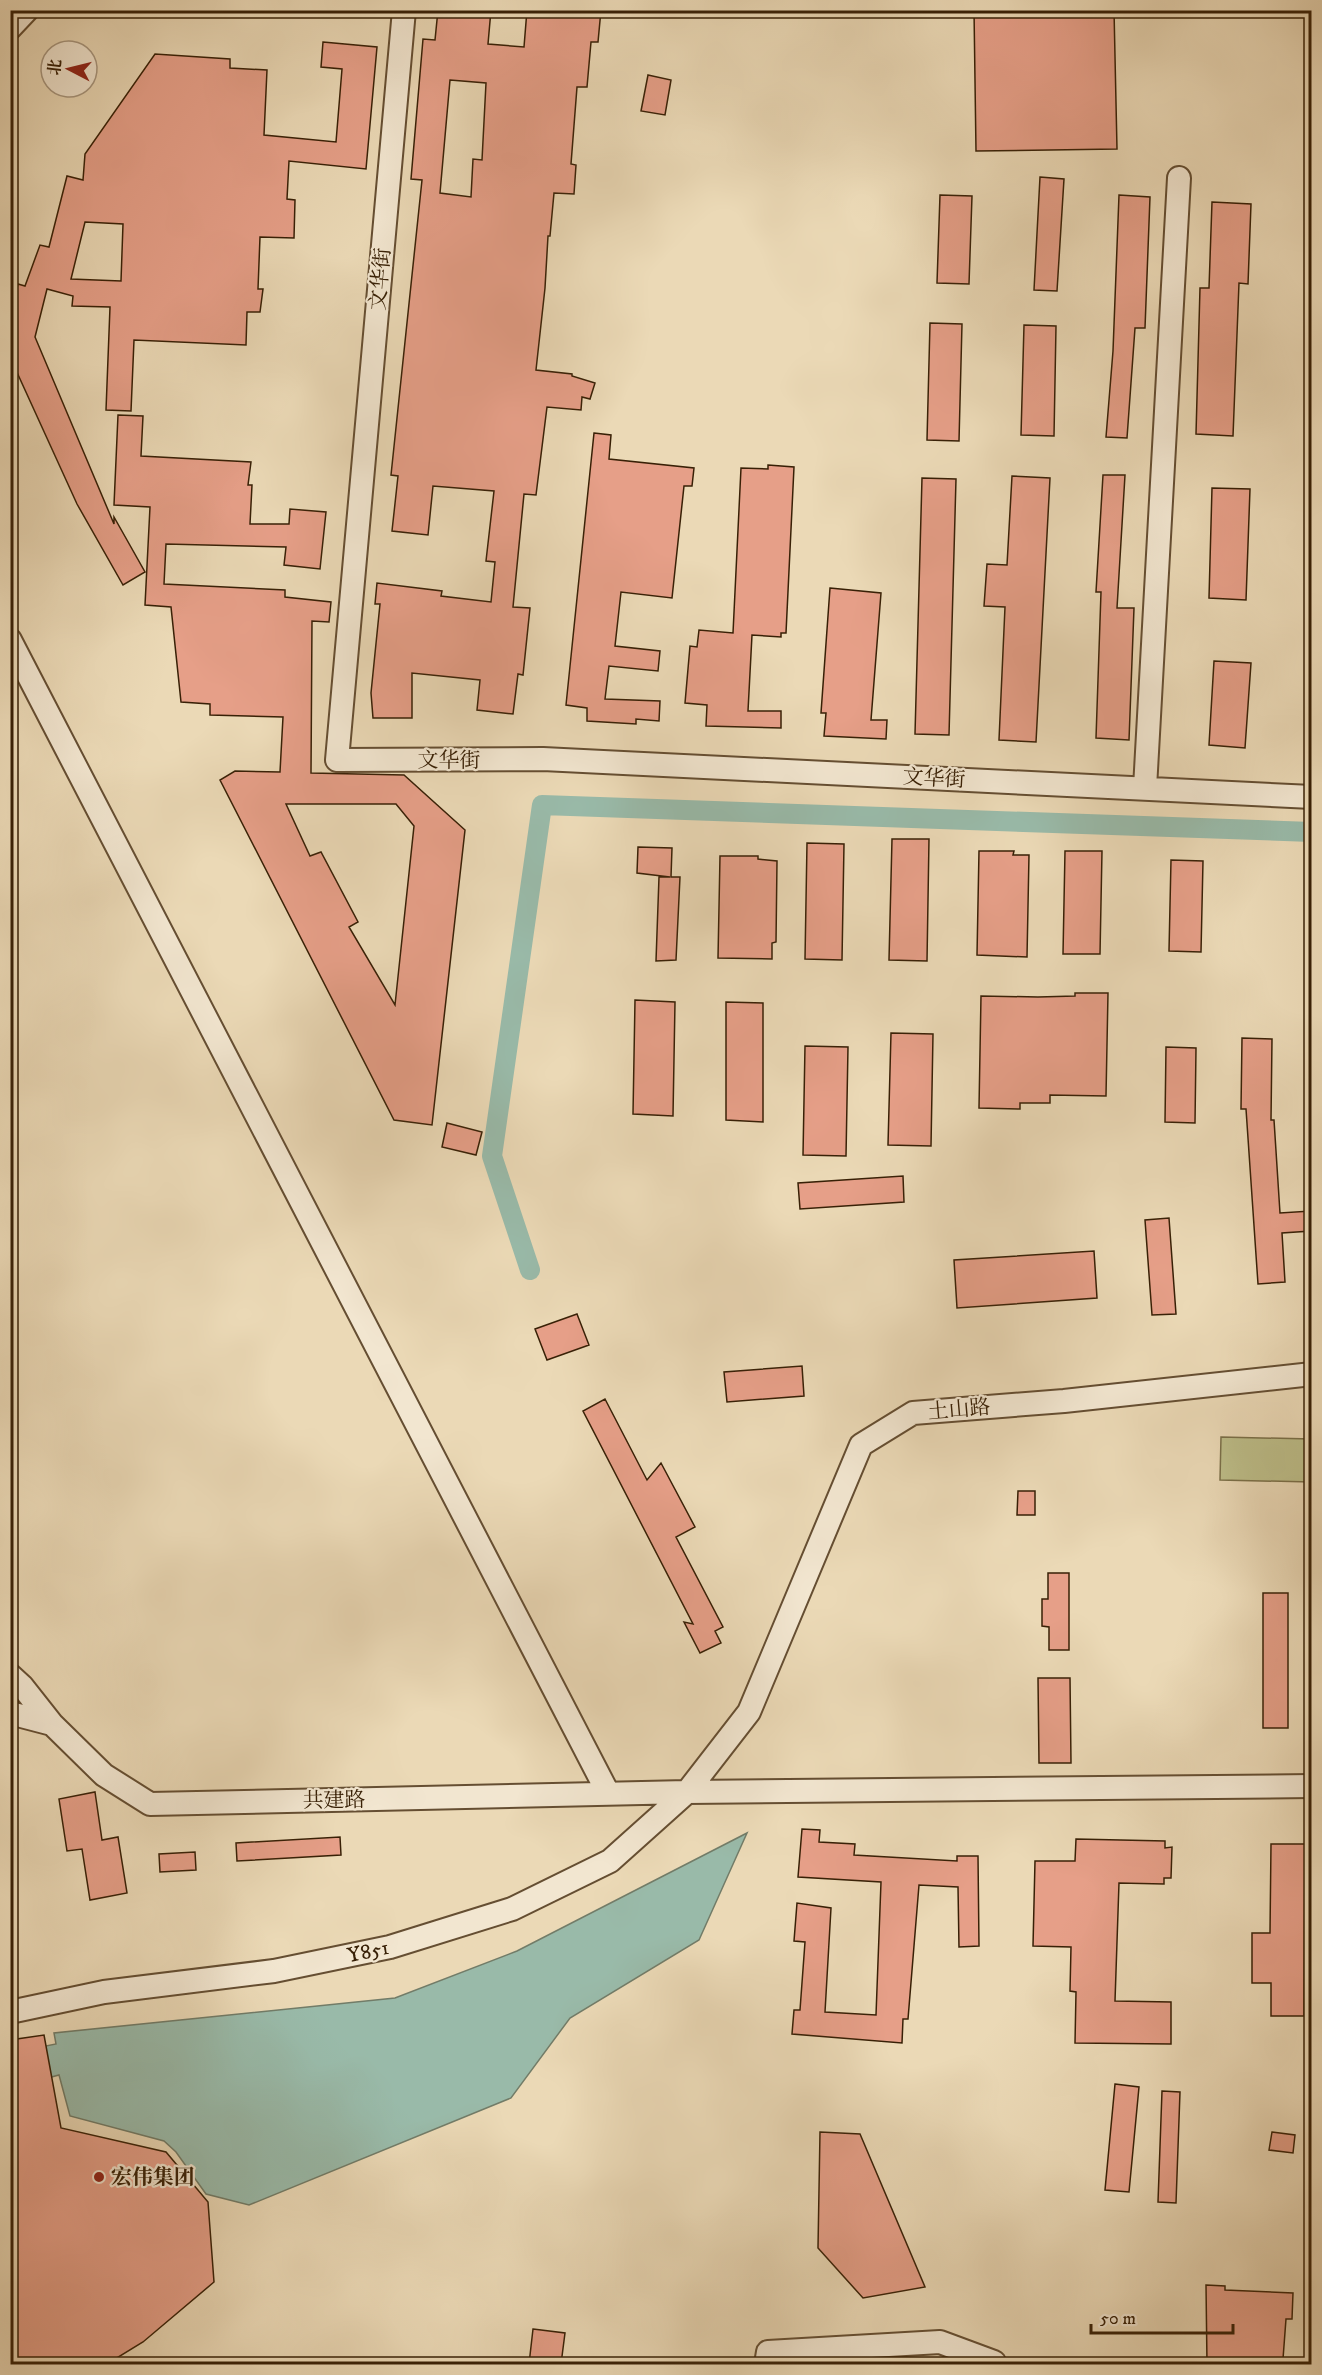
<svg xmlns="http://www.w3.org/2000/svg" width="1322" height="2375" font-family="'IM FELL DW Pica','Noto Serif SC',serif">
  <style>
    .green { fill: #bdbe89; stroke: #7a6f48; stroke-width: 1.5 }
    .water { fill: #99baa9; stroke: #727c68; stroke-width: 1.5 }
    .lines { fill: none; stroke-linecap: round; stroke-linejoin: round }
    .canal { stroke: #99baa9; stroke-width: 20 }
    .building { fill: #e69f88; stroke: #382006; stroke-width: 1.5; fill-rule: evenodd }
    .minor-casing { stroke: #654e32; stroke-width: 26 }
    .minor { stroke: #f2e6d0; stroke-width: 22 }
    .poi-dot { fill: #8f2418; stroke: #f2e6d0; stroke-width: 2 }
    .labels { text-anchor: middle; stroke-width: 4.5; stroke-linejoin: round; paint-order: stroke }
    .street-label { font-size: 21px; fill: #382006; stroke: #f2e6d0 }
    .poi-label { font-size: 21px; font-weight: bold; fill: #382006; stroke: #f2e6d0; text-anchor: start }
  </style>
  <rect width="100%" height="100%" fill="#ebd9b6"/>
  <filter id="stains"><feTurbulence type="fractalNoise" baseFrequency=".00333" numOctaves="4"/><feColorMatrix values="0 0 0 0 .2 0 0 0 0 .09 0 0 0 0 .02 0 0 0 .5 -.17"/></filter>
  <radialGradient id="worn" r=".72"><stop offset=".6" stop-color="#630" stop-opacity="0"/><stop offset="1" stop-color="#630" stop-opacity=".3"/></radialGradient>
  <!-- green -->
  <path class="green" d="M1221 1437 1311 1439V1482L1220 1480Z"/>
  <!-- water -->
  <path class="water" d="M747 1833 699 1940 570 2018 511 2098 249 2205 206 2194 176 2152 164 2141 70 2116 59 2075 11 2088V2053L56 2044 54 2033 395 1998 517 1951Z"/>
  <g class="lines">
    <!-- canal -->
    <path class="canal" d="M530 1270 492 1156 542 805 1312 832"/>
  </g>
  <!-- building -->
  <path class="building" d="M438 10H491L488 44 524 47 527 10H601L598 42H591L587 87H577L571 164 576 165 574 194 554 193 550 236H548L545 288 536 370 572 374V376L595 383 590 399 582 397 581 410 547 407 536 495 524 494 513 607 530 608 523 675 518 674 513 714 477 710 480 680 412 673V718H373L371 693 380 604H375L377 583 442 591 441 596 491 602 495 562 486 561 494 491 433 486 428 535 392 531 398 476 391 475 422 180 411 179 423 39 435 40ZM450 80 486 83 482 160 473 159 471 197 440 193Z
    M974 10H1114L1117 149 976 151Z
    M323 42 377 47 366 169 289 161 287 199 295 200 294 238 260 237 258 289H263L260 312H247L246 345 134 340 131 411 106 410 110 307 72 306 73 296 47 289 35 337 114 524V517L145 572 123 585 77 504 10 357V314L18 284 25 286 40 245 49 247 67 176 83 180 85 154 155 54 230 59V68L267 70 264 135 336 142 342 69 321 67ZM85 222 123 224 121 281 71 279Z
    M648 75 671 80 665 115 641 111Z
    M1040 177 1064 179 1057 291 1034 290Z
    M940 195 972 196 969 284 937 283Z
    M1119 195 1150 197 1145 328H1135L1127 438 1106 437 1113 351Z
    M1212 202 1251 204 1248 284 1239 283 1233 436 1196 434 1200 288H1209Z
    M930 323 962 324 959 441 927 440Z
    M1024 325 1056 326 1054 436 1021 435Z
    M118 415 143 416 141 456 251 462 248 485H252L250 524H289L290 509 326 512 320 569 284 565 286 547 166 544 164 584 285 590V597L331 602 329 622 312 621 311 773 404 775 465 830 432 1125 394 1120 220 780 235 771 280 772 283 717 210 715V704L181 702 171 607 145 605 150 507 114 505ZM286 804H396L414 826 395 1005 349 927 358 922 321 852 310 856Z
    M594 433 611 435 609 459 694 468 692 486H684L672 598 621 592 615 646 660 651 658 671 609 666 605 699 660 701 659 721 636 719V724L587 721V708L566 705Z
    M768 465 794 467 786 633H781V637L752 635 748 711H781V728L706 726 707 705 685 703 690 646 697 647 699 630 733 633 741 468 768 469Z
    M1103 475H1125L1117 608H1134L1129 740 1096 738 1101 592H1096Z
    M1012 476 1050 478 1036 742 999 740 1005 607 984 606 987 564 1007 565Z
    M922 478 956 479 949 735 915 734Z
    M1212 488 1250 489 1246 600 1209 598Z
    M830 588 881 593 871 720H887L886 739 824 736 826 713H821Z
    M1214 661 1251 663 1245 748 1209 745Z
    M892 839H929L927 961 889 960Z
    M807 843 844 844 842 960 805 959Z
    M638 847 672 848 671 877H680L676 960 656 961 659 877H670L637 873Z
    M979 851H1014L1013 855H1029L1027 957 977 955Z
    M1065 851H1102L1100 954H1063Z
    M720 856H758V859L777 861 776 942 772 943V959L718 958Z
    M1171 860 1203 861 1201 952 1169 951Z
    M1075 993H1108L1106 1096 1050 1095V1103H1020V1109L979 1108 981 996 1038 997 1075 996Z
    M635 1000 675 1002 673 1116 633 1114Z
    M726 1002 763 1003V1122L726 1120Z
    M891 1033 933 1034 931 1146 888 1145Z
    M1242 1038 1272 1039 1271 1120H1274L1280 1213 1311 1211V1231L1282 1233 1285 1282 1258 1284 1246 1109H1241Z
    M805 1046 848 1047 846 1156 803 1155Z
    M1166 1047 1196 1048 1195 1123 1165 1122Z
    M447 1123 482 1132 476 1155 442 1147Z
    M903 1176 904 1202 800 1209 798 1183Z
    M1169 1218 1176 1314 1152 1315 1145 1220Z
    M1094 1251 1097 1298 957 1308 954 1260Z
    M577 1314 589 1345 547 1360 535 1329Z
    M802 1366 804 1396 727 1402 724 1372Z
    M605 1399 647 1480 661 1463 695 1527 676 1537 723 1627 715 1631 721 1643 700 1653 684 1622 693 1624 583 1411Z
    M1018 1491H1035V1515H1017Z
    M1048 1573H1069V1650H1049V1627L1042 1626V1599H1048Z
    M1263 1593H1288V1728H1263Z
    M1038 1678H1070L1071 1763H1039Z
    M95 1792 102 1840 118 1837 127 1893 90 1900 82 1849 67 1851 59 1799Z
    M802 1829 820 1830 819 1842 855 1844 854 1855 957 1861V1856H978L979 1946 959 1947 958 1887 919 1885 908 2019H903L902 2043 792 2034 794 2010H800L805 1942 794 1941 797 1903 831 1908 825 2012 876 2015 881 1882 798 1877Z
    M340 1837 341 1855 237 1861 236 1843Z
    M1076 1839 1165 1841V1848L1172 1847 1171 1878H1164V1884L1119 1883 1115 2001 1171 2002V2044L1075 2043 1076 1992 1070 1991 1071 1947 1033 1946 1035 1861H1075Z
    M1271 1844H1305L1304 2016H1271V1983H1252V1933H1270Z
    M195 1852 196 1870 160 1872 159 1854Z
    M44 2035 61 2128 166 2152 208 2202 214 2282 143 2342 107 2364H10V2040Z
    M1115 2084 1139 2087 1129 2192 1105 2190Z
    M1162 2091 1180 2092 1176 2203 1158 2202Z
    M820 2132 860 2134 925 2287 863 2298 818 2248Z
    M1272 2132 1295 2135 1293 2153 1269 2150Z
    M1206 2285 1225 2286V2290L1293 2293 1292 2319H1286L1283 2359 1275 2358 1274 2364H1207Z
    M533 2329 565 2333 561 2364H529Z"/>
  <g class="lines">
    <!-- minor casing -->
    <g class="minor-casing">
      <path id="minor" d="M404 10 337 760 543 759 1312 797
        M10 28 27 10
        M10 640 608 1793
        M1145 788 1179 178
        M10 1675 22 1686 52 1724
        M10 1713 52 1724 104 1775 150 1804 687 1792 1312 1786
        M10 2012 104 1992 274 1971 390 1947 512 1909 610 1861 687 1792 749 1712 861 1445 913 1413 1064 1401 1312 1374
        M766 2364 768 2352 940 2342 994 2362V2364"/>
    </g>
    <!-- minor -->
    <use href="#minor" class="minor"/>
  </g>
  <!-- markers -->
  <circle class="poi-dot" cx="99" cy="2177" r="6"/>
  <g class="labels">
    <!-- street labels -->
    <g class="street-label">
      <text transform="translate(380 279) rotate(-85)" y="7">文华街</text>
      <text x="449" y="767">文华街</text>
      <text transform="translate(934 778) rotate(3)" y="7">文华街</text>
      <text transform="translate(959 1409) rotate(-5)" y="7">土山路</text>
      <text transform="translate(334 1800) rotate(-1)" y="7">共建路</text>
      <text transform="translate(368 1951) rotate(-12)" y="7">Y851</text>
    </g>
    <!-- poi labels -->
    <g class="poi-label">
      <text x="111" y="2184">宏伟集团</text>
    </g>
  </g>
  <!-- margin -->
  <rect width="1322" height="2375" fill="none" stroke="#ebd9b6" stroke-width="36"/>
  <rect x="12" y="12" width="1298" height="2351" fill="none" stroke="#382006" stroke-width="3"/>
  <rect x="18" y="18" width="1286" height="2339" fill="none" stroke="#382006" stroke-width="1.5"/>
  <!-- north arrow -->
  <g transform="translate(69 69) rotate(277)"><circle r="28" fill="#f2e6d0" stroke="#a8977f" stroke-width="1.5"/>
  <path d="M0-4.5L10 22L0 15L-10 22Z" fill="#8f2418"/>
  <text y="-9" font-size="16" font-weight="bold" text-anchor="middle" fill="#382006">北</text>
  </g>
  <!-- scale -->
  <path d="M1091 2324v9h142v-9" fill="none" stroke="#382006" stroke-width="3"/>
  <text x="1100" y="2324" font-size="18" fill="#382006" stroke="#f2e6d0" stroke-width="4.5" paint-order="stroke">50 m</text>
  <rect width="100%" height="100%" filter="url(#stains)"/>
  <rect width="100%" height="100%" fill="url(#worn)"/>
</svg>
